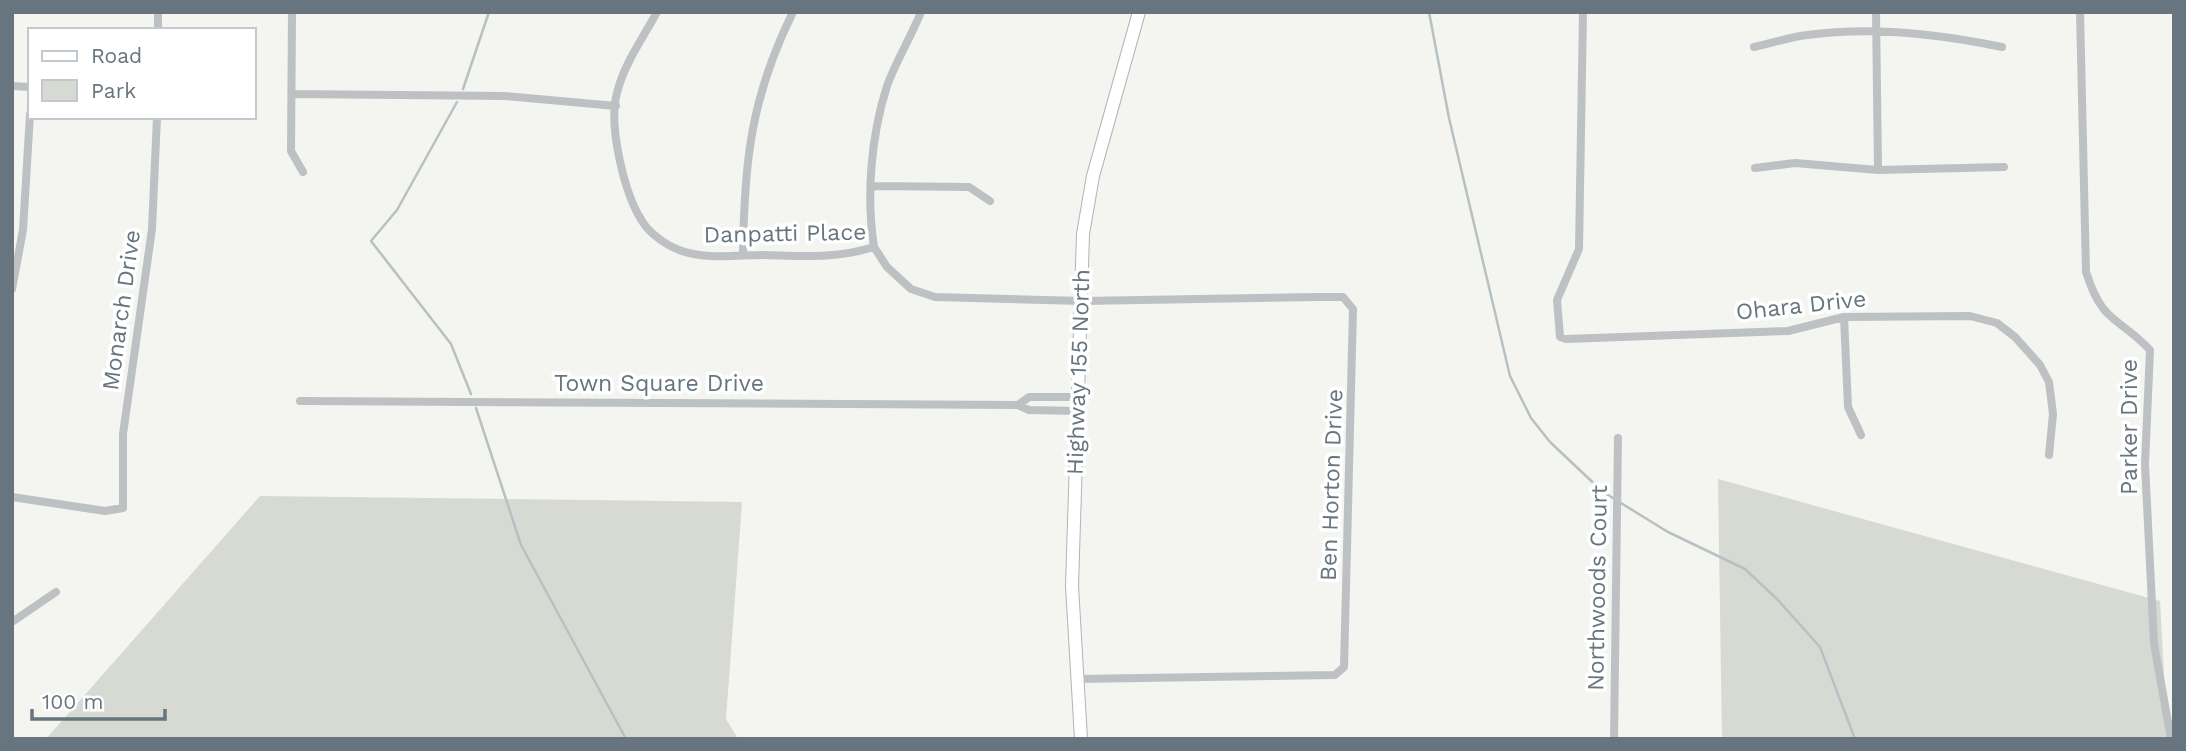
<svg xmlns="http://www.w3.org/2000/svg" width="2186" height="751" font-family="'Work Sans',sans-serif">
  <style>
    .green { fill: #d6dad2 }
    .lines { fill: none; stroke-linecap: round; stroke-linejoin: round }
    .stream { stroke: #b7c1c4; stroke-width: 2.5 }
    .secondary-casing { stroke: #b0b5b8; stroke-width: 14 }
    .minor { stroke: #bdc1c4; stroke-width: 8 }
    .secondary { stroke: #fff; stroke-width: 12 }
    .labels { text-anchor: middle; stroke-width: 7; stroke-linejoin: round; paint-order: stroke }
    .street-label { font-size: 23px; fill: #66757e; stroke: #fff }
  </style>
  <rect width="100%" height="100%" fill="#f4f4f1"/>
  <!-- green -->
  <path class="green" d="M1718 479 2160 601 2166 712 2173 739H1722Z
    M260 496 742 502 726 719 738 739H46Z"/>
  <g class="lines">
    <!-- stream -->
    <path class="stream" d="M1429 12 1449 118 1510 376 1531 418 1550 442 1603 492 1668 532 1745 569 1778 600 1820 647 1855 739
      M463 89 489 12
      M457 102 397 210 371 241 451 344 471 394
      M476 408 521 545 626 739"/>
    <!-- secondary casing -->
    <g class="secondary-casing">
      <path id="secondary" d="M1081 739 1072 586 1083 234 1093 176 1139 12"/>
    </g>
    <!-- minor -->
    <path class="minor" d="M292 12 291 151 303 172
      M657 12C643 38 624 64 617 93 608 125 624 193 642 221 649 233 666 245 679 250 704 260 737 255 763 255 803 256 835 259 874 247L887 267 911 289 935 297 1082 301 1318 297H1343L1353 309 1344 667 1335 675 1076 679
      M1583 12 1579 249 1557 300 1560 337 1566 339 1788 331 1844 317 1970 316 1997 323 2015 337 2040 365 2049 382 2053 414 2049 455
      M1876 12 1878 170
      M2080 12 2086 272C2103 325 2117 315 2150 350L2145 464 2154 644 2171 739
      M158 30V12
      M1754 47C1772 43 1790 37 1807 35 1871 26 1940 34 2002 47
      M12 86 30 87
      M293 94 505 96 616 106
      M1755 168 1795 163 1878 170 2004 167
      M872 186 969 187 990 201
      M874 247C866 196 871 136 887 86 896 61 911 37 921 12
      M743 255C744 162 751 97 793 12
      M12 289 23 230 30 114
      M1844 317 1848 407 1861 435
      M300 401 1018 405 1029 410 1078 411
      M1018 405 1029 397H1078
      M12 497 105 511 123 508V434L152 229 157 117
      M12 622 56 592
      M1614 739 1618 438"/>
    <!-- secondary -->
    <use href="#secondary" class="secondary"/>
  </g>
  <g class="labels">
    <!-- street labels -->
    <g class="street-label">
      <text transform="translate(785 233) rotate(-1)" y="8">Danpatti Place</text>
      <text transform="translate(1801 305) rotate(-6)" y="8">Ohara Drive</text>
      <text transform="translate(121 310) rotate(-82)" y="8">Monarch Drive</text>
      <text transform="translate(1078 372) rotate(-88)" y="8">Highway 155 North</text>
      <text x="659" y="391">Town Square Drive</text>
      <text transform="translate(2129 427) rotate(-90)" y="8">Parker Drive</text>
      <text transform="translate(1331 485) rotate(-88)" y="8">Ben Horton Drive</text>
      <text transform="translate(1597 588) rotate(-89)" y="8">Northwoods Court</text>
    </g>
  </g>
  <!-- border -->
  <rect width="2186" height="751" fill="none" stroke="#66757e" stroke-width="28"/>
  <!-- legend -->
  <rect x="28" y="28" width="228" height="91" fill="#ffffff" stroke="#c2c8cb" stroke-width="2"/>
  <rect x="42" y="51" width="35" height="10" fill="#ffffff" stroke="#c2c8cb" stroke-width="2"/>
  <text x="91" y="63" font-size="21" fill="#66757e">Road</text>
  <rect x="42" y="80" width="35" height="21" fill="#d6dad2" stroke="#c2c8cb" stroke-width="2"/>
  <text x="91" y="98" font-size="21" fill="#66757e">Park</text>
  <!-- scale -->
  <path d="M32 709v10h133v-10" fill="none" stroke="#66757e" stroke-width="3.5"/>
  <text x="42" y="709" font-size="21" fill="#66757e" stroke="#ffffff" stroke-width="5" paint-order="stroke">100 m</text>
</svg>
